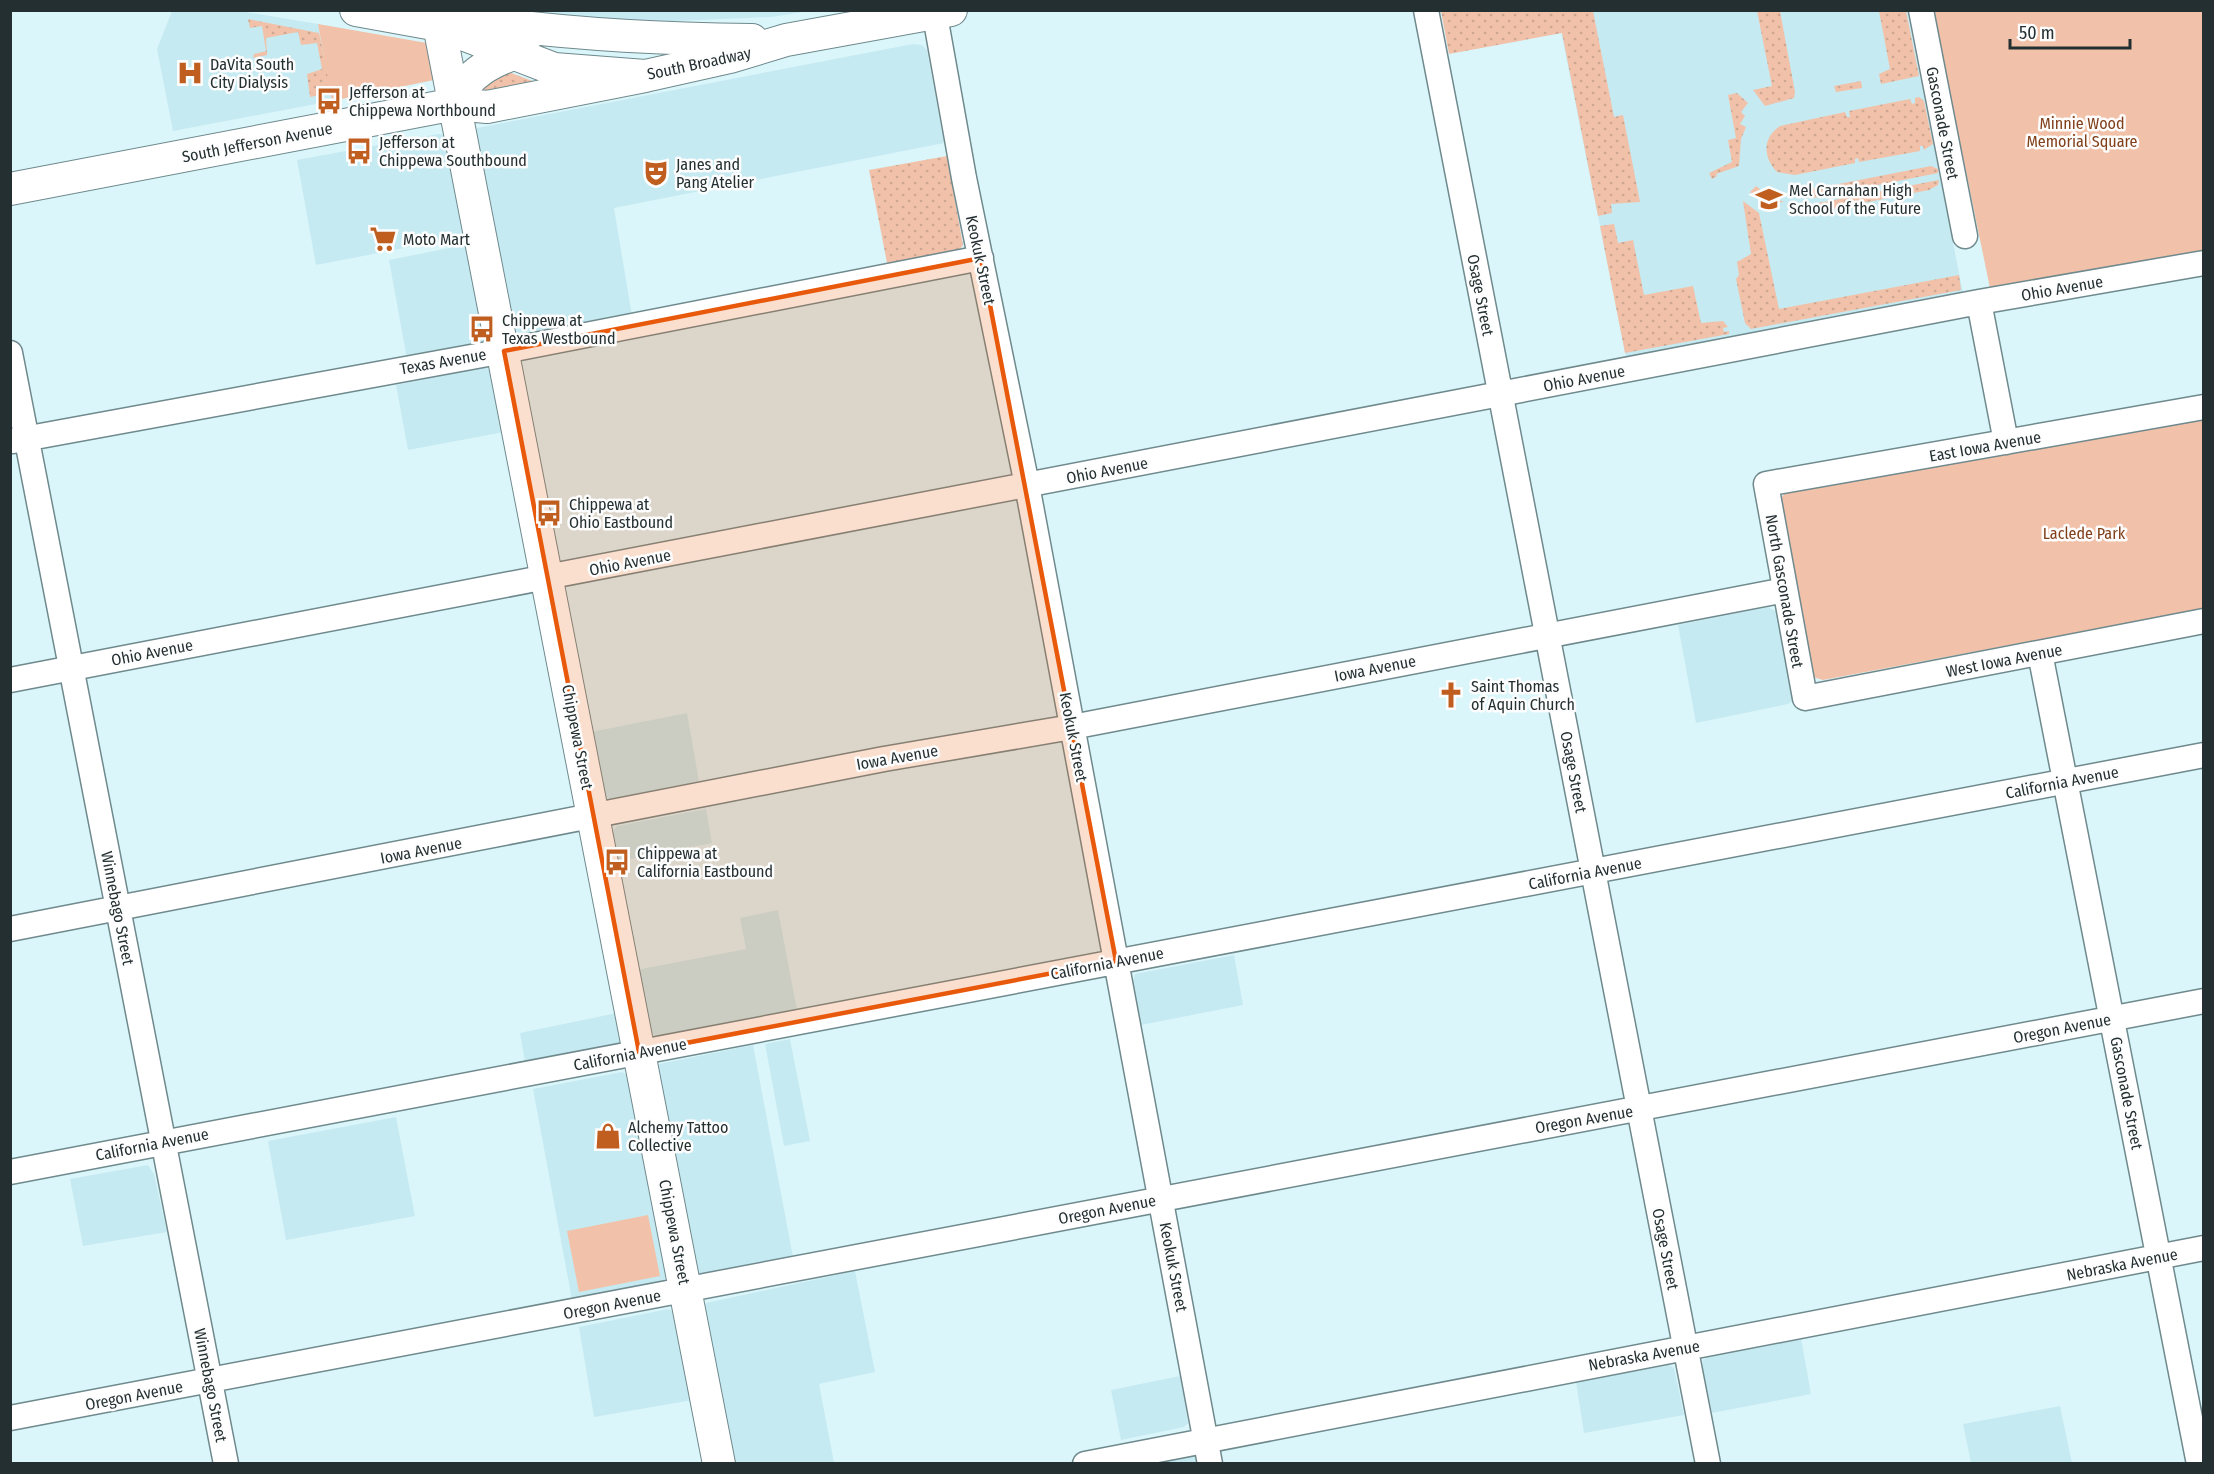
<svg xmlns="http://www.w3.org/2000/svg" width="2214" height="1474" font-family="'Fira Sans Condensed',sans-serif">
  <style>
    .built { fill: #c6eaf1 }
    .grass { fill: url(#grass-dots) }
    .green { fill: #f1c2a9 }
    .lines { fill: none; stroke-linecap: round; stroke-linejoin: round }
    .minor-casing { stroke: #6f898d; stroke-width: 27 }
    .major-casing { stroke: #6f898d; stroke-width: 34 }
    .minor { stroke: #fff; stroke-width: 24 }
    .major { stroke: #fff; stroke-width: 32 }
    .marked { fill: #e8590c; fill-opacity: 0.2; stroke: #e8590c; stroke-width: 4.5; stroke-linejoin: round }
    .labels { text-anchor: middle; stroke-width: 5; stroke-linejoin: round; paint-order: stroke }
    .street-label { font-size: 16px; fill: #242f31; stroke: #fdfdfd }
    .poi-label { font-size: 16px; fill: #242f31; stroke: #fdfdfd; text-anchor: start }
    .park-label { font-size: 16px; fill: #803f18; stroke: #fdfdfd }
  </style>
  <defs>
    <pattern id="grass-dots" width="8" height="8" patternUnits="userSpaceOnUse" patternTransform="scale(1.5)"><rect width="8" height="8" fill="#f1c2a9"/><path d="M2 2h.1M6 6h.1" fill="none" stroke="#cea792" stroke-width="1.8" stroke-linecap="round"/></pattern>
  </defs>
  <rect width="100%" height="100%" fill="#daf6fb"/>
  <!-- built -->
  <path class="built" d="M172 11H240L318 24 332 101 173 131 157 49Z
    M506 11H809L772 17 650 22Z
    M1557 11H1907L1964 298 1627 361Z
    M913 44 922 45 927 50 944 143 614 208 632 316 523 336 515 334 512 328 475 132 477 128Z
    M438 134 445 135 467 236 316 265 297 160Z
    M469 244 484 340 478 344 407 359 389 260Z
    M484 367 491 370 504 432 408 450 396 385Z
    M1768 607 1779 613 1796 699 1788 704 1696 723 1678 625Z
    M687 713 699 781 610 799 604 797 591 732Z
    M706 809 712 843 615 862 610 833 617 826Z
    M778 910 797 1010 659 1036 649 1033 636 970 746 949 740 918Z
    M1234 955 1243 1005 1141 1025 1133 981 1135 974Z
    M617 1013 621 1038 619 1043 525 1062 520 1033Z
    M790 1039 810 1141 784 1146 765 1044Z
    M753 1045 793 1257 703 1275 698 1273 695 1267 658 1070 659 1064Z
    M622 1072 627 1075 666 1272 665 1279 659 1283 572 1300 533 1089Z
    M396 1117 415 1216 286 1240 268 1141Z
    M148 1165 154 1174 167 1232 83 1246 70 1179Z
    M855 1271 875 1372 819 1384 834 1463H732L703 1310 706 1303Z
    M668 1309 678 1314 693 1400 594 1417 579 1327Z
    M1801 1338 1811 1394 1712 1413 1702 1366 1703 1360 1710 1356Z
    M1669 1365 1674 1368 1684 1415 1584 1433 1576 1382Z
    M1180 1376 1188 1423 1184 1427 1121 1440 1111 1390Z
    M2060 1406 2072 1463H1971L1963 1424Z
    M1191 1455 1196 1456 1199 1464H1146Z"/>
  <!-- grass -->
  <path class="grass" d="M1441 11H1593L1614 117 1623 115 1640 202 1611 204 1612 213 1598 216 1562 33 1449 54Z
    M1757 11H1780L1795 92 1794 98 1765 106 1753 90 1772 86Z
    M1879 11H1906L1919 76 1881 84 1879 74 1890 69Z
    M248 19 319 33 332 93 310 97 307 74 322 69 317 43 301 45 298 32 266 38 267 55 253 58 254 54 266 51 262 26 250 28Z
    M503 70 538 83 474 101 470 88Z
    M1861 81 1862 88 1836 92 1834 86Z
    M1737 93 1748 103 1741 112 1745 116 1740 124 1746 127 1741 139 1739 166 1716 174 1717 176 1712 179 1709 173 1732 162 1728 140 1736 138 1728 95Z
    M1919 97 1924 101 1933 144 1924 150 1923 146H1920V151L1859 162 1858 158 1855 159V163L1795 175 1777 172C1763 157 1762 138 1780 126L1845 112 1847 117H1850L1849 111 1910 99 1912 104 1915 103V98Z
    M947 156 963 245 958 252 888 268 869 170Z
    M1931 166 1938 169V173L1813 198 1809 196 1808 190Z
    M1939 180 1938 185 1929 190 1812 213 1813 204Z
    M1756 186 1767 195 1784 202C1768 204 1762 204 1750 192Z
    M1743 201 1759 213 1779 309 1959 275 1961 290 1751 329 1745 323 1736 279 1739 275 1737 262 1751 254Z
    M1614 224 1618 243 1633 240 1644 295 1693 286 1701 323 1723 321 1728 327 1723 328 1724 332 1729 331V334L1625 353 1600 226Z"/>
  <!-- green -->
  <path class="green" d="M1933 11H2203V252L1991 293Z
    M318 24 427 43 434 80 332 101Z
    M2203 413V609L1823 680 1813 677 1780 499 1787 491Z
    M648 1215 660 1276 579 1292 567 1231Z"/>
  <g class="lines">
    <!-- minor casing -->
    <g class="minor-casing">
      <path id="minor" d="M934 10 964 178 1027 485 1210 1464
        M1426 10 1708 1464
        M1921 10 1965 236
        M1979 302 2006 442
        M10 353 226 1464
        M2204 407 1766 484 1805 698 2204 621
        M13 441 504 351 981 258
        M2040 653 2199 1464
        M10 680 1979 302 2204 263
        M10 929 884 759 1072 727 1785 590
        M10 1172 2204 755
        M10 1418 2204 1001
        M1085 1464 2204 1248"/>
    </g>
    <!-- major casing -->
    <g class="major-casing">
      <path id="major" d="M356 10 439 25 554 69 645 76 730 57 786 40 951 10
        M452 21 468 20C562 34 657 39 752 40
        M439 25 719 1464
        M455 104C465 73 494 60 524 50
        M10 189 455 104 487 107 645 76"/>
    </g>
    <!-- minor -->
    <use href="#minor" class="minor"/>
    <!-- major -->
    <use href="#major" class="major"/>
  </g>
  <!-- marked area -->
  <path class="marked" d="M981 258 1116 961 639 1052 504 351Z"/>
  <!-- icons -->
  <defs>
    <g id="hospital-bare" transform="scale(2.07)"><path d="M-5-5h3v3.5h4V-5h3V5h-3V1.5h-4V5h-3Z" fill="#bf5e1f" stroke="#fdfdfd" stroke-width="2.5" paint-order="stroke"/></g>
    <g id="bus-bare" transform="scale(2.07)"><path d="M-5-6H5V4H4V6H2V4H-2V6H-4V4H-5ZM-3.5-4V0h7V-4ZM-3.5 1.2v1.5H-2V1.2ZM2 1.2v1.5H3.5V1.2Z" fill="#bf5e1f" stroke="#fdfdfd" stroke-width="2.5" paint-order="stroke"/></g>
    <g id="theatre-bare" transform="scale(2.07)"><path d="M-5-5.5Q0-4 5-5.5V0Q5 5 0 6Q-5 5-5 0ZM-3.3-2.5H-1v1.5H-3.3ZM1-2.5H3.3v1.5H1ZM-2.8 1Q0 5.5 2.8 1Z" fill="#bf5e1f" stroke="#fdfdfd" stroke-width="2.5" paint-order="stroke"/></g>
    <g id="school-bare" transform="scale(2.07)"><path d="M0-5L7-2L0 1L-7-2ZM-4 1L0 2.5L4 1V4Q0 6-4 4Z" fill="#bf5e1f" stroke="#fdfdfd" stroke-width="2.5" paint-order="stroke"/></g>
    <g id="supermarket-bare" transform="scale(2.07)"><path d="M-6-5.5h2.5l.6 2H6L4.5 2H-2.5L-4.4-4H-6ZM-1.5 3.2a1.3 1.3 0 1 0 .1 0ZM3 3.2a1.3 1.3 0 1 0 .1 0Z" fill="#bf5e1f" stroke="#fdfdfd" stroke-width="2.5" paint-order="stroke"/></g>
    <g id="church-bare" transform="scale(2.07)"><path d="M-1.2-6h2.4v3.5h3.3v2.4h-3.3V6h-2.4V-.1h-3.3v-2.4h3.3Z" fill="#bf5e1f" stroke="#fdfdfd" stroke-width="2.5" paint-order="stroke"/></g>
    <g id="shop-bare" transform="scale(2.07)"><path d="M-5-2.5h2.3a2.7 3.5 0 0 1 5.4 0H5L5.5 6h-11ZM-1.5-2.5h3a1.5 2.3 0 0 0-3 0Z" fill="#bf5e1f" stroke="#fdfdfd" stroke-width="2.5" paint-order="stroke"/></g>
  </defs>
  <g fill-rule="evenodd">
    <use href="#hospital-bare" x="190" y="73"/>
    <use href="#bus-bare" x="329" y="101"/>
    <use href="#bus-bare" x="359" y="151"/>
    <use href="#theatre-bare" x="656" y="173"/>
    <use href="#school-bare" x="1769" y="199"/>
    <use href="#supermarket-bare" x="383" y="239"/>
    <use href="#bus-bare" x="482" y="329"/>
    <use href="#bus-bare" x="549" y="513"/>
    <use href="#church-bare" x="1451" y="695"/>
    <use href="#bus-bare" x="617" y="862"/>
    <use href="#shop-bare" x="608" y="1136"/>
  </g>
  <g class="labels">
    <!-- street labels -->
    <g class="street-label">
      <text transform="translate(699 63) rotate(-12)" y="6">South Broadway</text>
      <text transform="translate(1943 123) rotate(79)" y="6">Gasconade Street</text>
      <text transform="translate(257 142) rotate(-11)" y="6">South Jefferson Avenue</text>
      <text transform="translate(981 260) rotate(78)" y="6">Keokuk Street</text>
      <text transform="translate(2062 288) rotate(-10)" y="6">Ohio Avenue</text>
      <text transform="translate(1481 295) rotate(79)" y="6">Osage Street</text>
      <text transform="translate(443 361) rotate(-10)" y="6">Texas Avenue</text>
      <text transform="translate(1584 378) rotate(-11)" y="6">Ohio Avenue</text>
      <text transform="translate(1985 446) rotate(-10)" y="6">East Iowa Avenue</text>
      <text transform="translate(1107 470) rotate(-11)" y="6">Ohio Avenue</text>
      <text transform="translate(630 562) rotate(-11)" y="6">Ohio Avenue</text>
      <text transform="translate(1785 591) rotate(80)" y="6">North Gasconade Street</text>
      <text transform="translate(152 652) rotate(-11)" y="6">Ohio Avenue</text>
      <text transform="translate(2004 660) rotate(-11)" y="6">West Iowa Avenue</text>
      <text transform="translate(1375 668) rotate(-11)" y="6">Iowa Avenue</text>
      <text transform="translate(578 737) rotate(79)" y="6">Chippewa Street</text>
      <text transform="translate(1074 737) rotate(79)" y="6">Keokuk Street</text>
      <text transform="translate(897 757) rotate(-10)" y="6">Iowa Avenue</text>
      <text transform="translate(1574 772) rotate(79)" y="6">Osage Street</text>
      <text transform="translate(2062 782) rotate(-11)" y="6">California Avenue</text>
      <text transform="translate(421 850) rotate(-11)" y="6">Iowa Avenue</text>
      <text transform="translate(1585 873) rotate(-11)" y="6">California Avenue</text>
      <text transform="translate(118 908) rotate(79)" y="6">Winnebago Street</text>
      <text transform="translate(1107 963) rotate(-11)" y="6">California Avenue</text>
      <text transform="translate(2062 1028) rotate(-11)" y="6">Oregon Avenue</text>
      <text transform="translate(630 1054) rotate(-11)" y="6">California Avenue</text>
      <text transform="translate(2127 1093) rotate(79)" y="6">Gasconade Street</text>
      <text transform="translate(1584 1119) rotate(-10)" y="6">Oregon Avenue</text>
      <text transform="translate(152 1144) rotate(-11)" y="6">California Avenue</text>
      <text transform="translate(1107 1209) rotate(-11)" y="6">Oregon Avenue</text>
      <text transform="translate(675 1232) rotate(79)" y="6">Chippewa Street</text>
      <text transform="translate(1666 1249) rotate(79)" y="6">Osage Street</text>
      <text transform="translate(2122 1264) rotate(-11)" y="6">Nebraska Avenue</text>
      <text transform="translate(1174 1267) rotate(79)" y="6">Keokuk Street</text>
      <text transform="translate(612 1304) rotate(-11)" y="6">Oregon Avenue</text>
      <text transform="translate(1644 1355) rotate(-10)" y="6">Nebraska Avenue</text>
      <text transform="translate(211 1385) rotate(79)" y="6">Winnebago Street</text>
      <text transform="translate(134 1395) rotate(-11)" y="6">Oregon Avenue</text>
    </g>
    <!-- poi labels -->
    <g class="poi-label">
      <text x="210" y="70">DaVita South<tspan x="210" dy="18">City Dialysis</tspan></text>
      <text x="349" y="98">Jefferson at<tspan x="349" dy="18">Chippewa Northbound</tspan></text>
      <text x="379" y="148">Jefferson at<tspan x="379" dy="18">Chippewa Southbound</tspan></text>
      <text x="676" y="170">Janes and<tspan x="676" dy="18">Pang Atelier</tspan></text>
      <text x="1789" y="196">Mel Carnahan High<tspan x="1789" dy="18">School of the Future</tspan></text>
      <text x="403" y="245">Moto Mart</text>
      <text x="502" y="326">Chippewa at<tspan x="502" dy="18">Texas Westbound</tspan></text>
      <text x="569" y="510">Chippewa at<tspan x="569" dy="18">Ohio Eastbound</tspan></text>
      <text x="1471" y="692">Saint Thomas<tspan x="1471" dy="18">of Aquin Church</tspan></text>
      <text x="637" y="859">Chippewa at<tspan x="637" dy="18">California Eastbound</tspan></text>
      <text x="628" y="1133">Alchemy Tattoo<tspan x="628" dy="18">Collective</tspan></text>
    </g>
    <!-- park labels -->
    <g class="park-label">
      <text x="2082" y="129">Minnie Wood<tspan x="2082" dy="18">Memorial Square</tspan></text>
      <text x="2084" y="539">Laclede Park</text>
    </g>
  </g>
  <!-- border -->
  <rect width="2214" height="1474" fill="none" stroke="#242f31" stroke-width="24"/>
  <!-- scale -->
  <path d="M2010 39v9h120v-9" fill="none" stroke="#242f31" stroke-width="3"/>
  <text x="2019" y="39" font-size="18" fill="#242f31" stroke="#fdfdfd" stroke-width="4.5" paint-order="stroke">50 m</text>
</svg>
